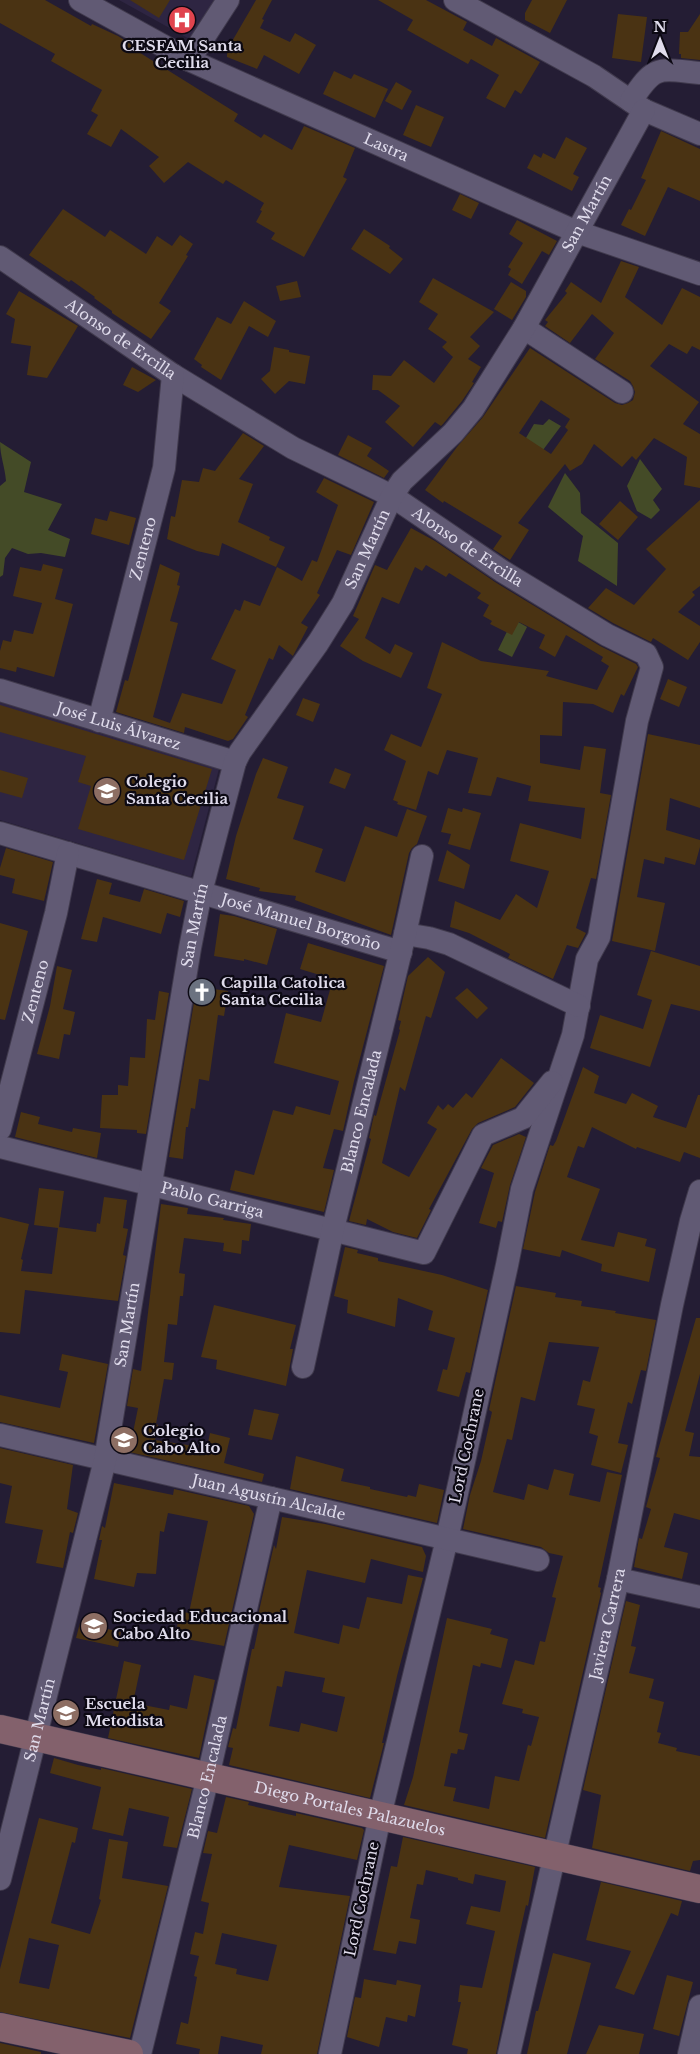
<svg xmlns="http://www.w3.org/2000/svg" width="700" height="2054" font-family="'Libre Baskerville',serif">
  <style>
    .built { fill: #2e2542 }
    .forest { fill: #444b27 }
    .building { fill: #4a3313; fill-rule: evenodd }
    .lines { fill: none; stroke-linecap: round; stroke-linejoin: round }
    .street-casing { stroke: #403a4d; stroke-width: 24 }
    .secondary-casing { stroke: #403a4d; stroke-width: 29 }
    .street { stroke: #615a74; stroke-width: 22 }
    .secondary { stroke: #83616c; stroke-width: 28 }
    .labels { text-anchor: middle; stroke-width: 4.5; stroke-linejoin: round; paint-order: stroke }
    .poi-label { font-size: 15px; font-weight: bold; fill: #e0dcec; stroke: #0c0913; text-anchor: start }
    .street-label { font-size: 15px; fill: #e0dcec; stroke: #0c0913 }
  </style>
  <rect width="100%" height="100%" fill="#241d34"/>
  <!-- built -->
  <path class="built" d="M119 0H221L193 41Z
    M0 698 221 761 191 877 0 820Z"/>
  <!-- forest -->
  <path class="forest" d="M549 419 561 426 543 450 523 443 534 424 543 425Z
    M0 442 31 462 24 492 62 504 48 530 70 539 65 557 41 553 28 554 12 548 5 558 3 575 0 577V486L6 481C5 467 0 456 0 442Z
    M640 459 662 489 653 500 660 510 651 519 637 511 627 486Z
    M565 473 580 493 581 513 618 543 617 586 578 561 583 536 548 507Z
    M513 619 527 627 512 657 498 650Z"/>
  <!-- building -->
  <path class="building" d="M0 0H45L91 26 92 24 118 36 139 49 137 51 238 114 234 121 261 138 264 134 292 150 304 126 355 148 343 177 347 179 304 257 271 239 275 233 256 222 262 211 260 210 264 203 226 180 223 184 188 162 164 183 149 166 159 157 121 129 111 147 87 134 98 115 91 111 102 90 51 61 55 54 0 23Z
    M130 0H170L159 18Z
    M256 0H272L262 19 264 20 260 28 290 42 295 33 316 45 299 74 264 55 257 69 227 57V50Z
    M378 0H426L467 22 463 30 492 46 496 38 540 62 521 94 515 90 505 108 486 98 499 75 471 59 468 64 407 30 413 20Z
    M532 0H567L550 33 525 20V13Z
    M618 14 647 17 641 62 612 58Z
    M700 14V60L681 58V54H679L680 32H688Z
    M334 71 351 79 354 74 388 89 375 118 323 94Z
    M396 82 412 91 402 110 385 101Z
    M416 105 444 117 431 147 403 135Z
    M661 131 700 149V201L668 187 645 236 621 225 629 209 631 210 646 180 641 178Z
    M566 137 587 148 573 174 579 177 572 191 527 168 534 154 541 158 543 153 555 159Z
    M460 194 479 203 471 219 452 210Z
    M63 209 105 237 110 230 146 254 157 236 172 246 180 235 193 244 186 255 188 256 159 303 171 311 151 339 112 313V311L94 298 95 297 71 280 69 282 29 255Z
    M517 220 557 241 549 255 542 251 522 284 508 275 511 269 508 267 523 243 509 234Z
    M364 229 390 246 389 248 403 259 390 274 351 249Z
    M621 261 639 267 625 297 662 325 682 288 700 297V350L692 346 687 354 669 344 650 366 699 402 683 424 700 434V488L684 485 687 457 654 438 636 460 632 456 622 467 594 444 582 464 570 471 565 464 518 523 529 530 510 560 493 549 502 536 444 501 443 503 425 490 457 447 483 417 530 348 615 403 622 405 628 403 633 400 635 392 633 386 630 381 595 359 614 333 592 314 570 343 545 326 548 322 545 320 567 293 565 291 571 282 601 303ZM541 400 570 419 565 427 568 430 551 454 519 433Z
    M433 278 494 312 470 337 480 346 468 359 481 367 472 382 474 383 462 401 443 424 441 426 435 422 413 447 385 422 400 406 378 390H372L373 375 391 376 404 360 434 383 453 357 442 347 447 342 428 329 438 314 419 302Z
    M297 281 301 297 280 301 276 286Z
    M511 282 526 291V297L512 320 494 309Z
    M19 291 78 326 47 378 27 375 31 346 11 343 15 319 6 314Z
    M244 301 276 321 268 337 249 326 221 380 201 367 202 365 194 359 217 317 231 324Z
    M274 347 289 350V352L310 356 305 384 289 381 275 394 261 379 270 371Z
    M132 367 156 380 138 392 123 385Z
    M243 433 264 446 239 479 253 484 238 522 270 537 269 540 285 547 276 567 222 543 219 556 197 551 167 539 171 516 175 517 182 480 199 482 203 468 215 471Z
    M348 435 372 448 367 456 389 471 384 478 338 455Z
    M324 478 374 502 351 555 337 550 317 593 320 595 301 623 308 627 294 654 293 656 279 645 273 660 269 658 245 715 248 717 233 739 228 741 185 727 184 733 116 712 125 680 128 681 160 564 180 573 177 585 180 586 170 621 178 623 153 717 170 723 182 693 222 704 236 670 211 659 235 609 240 611 244 600 260 606 277 567 302 581 312 560 317 562 338 505 316 492Z
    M700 500V586L692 592 695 595 678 612 700 626V642L688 660 653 638 651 642 613 623 588 608 606 588 634 605 666 569 646 549Z
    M620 501 638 517 618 540 599 524Z
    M110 511 136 518 129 545 91 534 95 518 107 521Z
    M411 528 435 541 495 582 600 646 636 664 638 667 624 696 621 694 613 713 593 704 563 702 562 736 540 735V763L580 770 584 746 606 749 600 793 611 795 596 879 591 878 576 928 586 933 578 948 567 945 553 979 508 958 510 954 469 933 450 927 455 901 500 920 516 894 537 908 549 871 510 861 520 823 581 839 585 808 528 801 531 786 497 777 491 796 468 793 478 758 447 750 438 775 428 771 416 810 397 804 398 802 393 800 406 761 384 750 391 734 421 747 442 694 427 688 442 642 481 661 549 671 546 676 597 690 609 666 601 661 603 657 566 635 555 657 539 648 545 635 519 622 512 635 490 624 492 621 483 616 489 605 477 598 481 593 449 573 446 577 426 565 422 571 415 567 399 604 382 597 365 638 390 654 395 644 413 653 401 678 363 661 340 646 359 619 353 616 375 565 387 570Z
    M43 564 63 569 55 599 73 604 54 677 17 667 16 672 0 668V651L3 640 11 642 14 630 33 634 42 603 13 596 20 567 41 571Z
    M668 679 687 687 679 707 660 699Z
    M303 698 320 704 313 722 296 715Z
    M0 705 212 769 184 860 78 829 91 786 78 782 86 756 0 732Z
    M648 734 700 745V808L670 798 666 830 700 840V847L695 865 665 857 664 864 644 859 637 897 665 903 655 951 612 941Z
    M263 758 288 767 277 798 304 806 293 839 323 849 315 872 345 882 365 826 397 837 407 809 427 816 417 844 412 848 409 853 391 935 295 900 296 896 259 891 260 888 226 879 236 836 256 774Z
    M335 768 351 774 345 789 329 783Z
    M0 770 28 778 22 798 0 792Z
    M448 808 462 812 463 808 481 813 470 850 448 844 451 834 441 832Z
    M6 848 53 862 44 901 12 893 15 879 0 875V868Z
    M447 850 470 865 464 889 438 881Z
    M97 879 112 883 109 894 140 902 144 889 184 901 180 917 167 913 161 934 103 917 97 942 81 939Z
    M220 914 234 916 277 929 267 965 244 959V961L214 956Z
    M0 923 28 931 5 1020 0 1019Z
    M308 943 384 966 354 1081 343 1131 334 1129 323 1168 334 1170 324 1212 230 1190 235 1170 254 1175 273 1110 293 1115 296 1106 330 1115 339 1081 274 1063 286 1013 321 1022 333 979 300 969Z
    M651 951 700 966V1011L671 1004 650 1067 590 1048 600 1015 643 1029 652 1000 637 995Z
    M428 957 445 972 431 1018 426 1016 405 1091 400 1087 382 1163 409 1177 437 1129 427 1123 438 1105 443 1110 448 1104 453 1108 466 1093 472 1098 501 1058 534 1083 515 1107 478 1123 472 1129 429 1209 431 1210 417 1238 393 1232 367 1219 366 1225 349 1221 371 1139 369 1138 374 1115 376 1116 400 1030 399 1029 401 1021 398 1020 408 976Z
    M57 966 72 970 63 1009 75 1012 70 1035 64 1034 59 1059 37 1054 50 1006Z
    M199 987 228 991 224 1016 218 1015 209 1081 199 1079 195 1109 191 1108 188 1127H186L183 1159 169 1157 195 996 198 997Z
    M467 988 488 1008 477 1019 455 998Z
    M159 991 169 993 146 1134 137 1133V1130L100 1128 102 1095H118V1085L128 1086 130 1057 145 1058 147 1019 155 1020Z
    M583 1067 599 1076 594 1093 626 1104 632 1093 658 1106 653 1117 686 1128 698 1095H700V1158L684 1152 680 1162 637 1147 636 1149 592 1127 584 1148 578 1146 567 1177 600 1189 581 1240 614 1247 618 1232 647 1239 645 1246 656 1249 649 1282 601 1271 602 1264 562 1250 560 1257 523 1249 535 1192 550 1145 553 1146 556 1141Z
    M21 1112 40 1117 38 1124 72 1132 73 1128 101 1133 97 1158 15 1137Z
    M519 1134 526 1137 510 1185 502 1222 498 1221 496 1228 479 1223 494 1173 481 1168 493 1145Z
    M39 1188 64 1191 59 1227 96 1232 97 1223 100 1224 104 1197 127 1200 123 1228 128 1229 123 1255 126 1256 118 1301 25 1290 20 1334 0 1332V1217L29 1224 21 1259 23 1260 21 1271 52 1274 58 1228 34 1225Z
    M161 1204 188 1208 187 1214 224 1218 223 1220 251 1224 249 1241 242 1240 241 1254 223 1251 224 1243 184 1238 179 1273 185 1274 183 1296H180L177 1325 168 1324 164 1362 174 1363 172 1380 164 1379 156 1424 158 1425 155 1440 207 1448 210 1433 230 1438 224 1463 264 1474 262 1482 129 1452 138 1408 127 1406 133 1369 141 1371Z
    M345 1247 358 1250 357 1253 378 1258V1261L442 1275 488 1290 470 1373 466 1372 459 1397 437 1391 443 1369 447 1370 455 1338 428 1330 433 1311 398 1298 395 1327 347 1313 348 1300 334 1296Z
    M516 1286 556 1293 555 1297 582 1301 581 1306 616 1311 615 1313 656 1320 646 1371 641 1370 632 1404 628 1402 618 1443 628 1445 621 1473 591 1465 598 1436 589 1433 595 1409 577 1405 583 1380 590 1382 599 1347 549 1342 535 1401 521 1397 512 1440 507 1439 493 1492 524 1500 528 1484 548 1490 554 1469 574 1474 569 1495 600 1502 607 1472 622 1475 598 1587 601 1588 600 1592 601 1593 545 1838 404 1805 413 1777 447 1618 492 1629 490 1634 508 1639 501 1668 481 1663 480 1667 473 1665 459 1732 468 1734 464 1750 458 1749 457 1754 451 1753 444 1786 456 1788 453 1801 489 1809 495 1776 519 1781 528 1745 531 1746 539 1717 522 1713 523 1709 502 1704 515 1660 534 1665 540 1641 545 1642 556 1598 552 1597 563 1556 549 1553 541 1547 463 1529 470 1495 481 1461 492 1412 489 1410Z
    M214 1305 296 1325 290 1349H293L286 1386 216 1369 217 1360 201 1357Z
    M696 1318H700V1374L685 1431 694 1433 689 1456 700 1457V1520L674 1513 664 1547 688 1553 682 1579 634 1567 639 1538 642 1539 651 1509 646 1507 660 1458 656 1457Z
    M62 1354 108 1364 94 1443 0 1422V1395L60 1408 68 1372 59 1370Z
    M254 1409 279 1414 272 1440 248 1435Z
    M0 1448 73 1465 67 1509 78 1513 73 1533 70 1532 63 1568 36 1563 43 1530 5 1523 12 1486 0 1483Z
    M296 1456 344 1469 341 1481 370 1487V1489L407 1497 408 1495 416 1497 419 1484 444 1490 437 1523 290 1489Z
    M114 1483 173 1495 174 1489 249 1506 254 1514 224 1646 175 1637 179 1617H183V1612L189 1613 208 1521 168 1513 164 1532 160 1531 156 1574 137 1573 134 1587 94 1579 102 1540H99L102 1526 105 1528Z
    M282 1517 325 1524 422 1547 426 1556 423 1572 371 1559 365 1583 307 1570 294 1633 339 1644 343 1625 359 1629 367 1597 402 1604 408 1575 423 1578 397 1676 382 1743H384L370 1798 229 1765 233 1748 228 1747 233 1728 236 1729 252 1649H254L260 1620H257L274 1545 276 1549ZM285 1671 325 1678 322 1692 345 1697 337 1732 301 1723 299 1732 269 1726 277 1686 282 1687Z
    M626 1601 640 1605 631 1646 636 1647 629 1673 654 1679 649 1698 664 1702 657 1732 661 1733 658 1743 677 1748 676 1751 700 1756V1860L693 1861 690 1871 592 1848 601 1795 583 1790Z
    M80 1623 121 1632 118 1647 76 1638Z
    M124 1661 141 1665 133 1703 169 1710 170 1705 187 1709 194 1675 215 1680 199 1758 108 1738Z
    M54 1758 78 1765 101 1770V1768L192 1789 177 1848 163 1846 169 1817 129 1808 123 1836 92 1829 101 1787 50 1773Z
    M226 1797 249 1802 248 1805 296 1816V1813L362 1828 364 1830 357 1860 289 1845 279 1887 350 1896 317 2054H261L263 2045 221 2036 218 2054H199L200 2049 176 2044 181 2022 188 2024 197 1977 194 1976 199 1956 190 1954 195 1932 203 1934 209 1903 201 1901 212 1854 203 1853 208 1831 217 1833ZM222 1933 277 1945 268 1981 236 1974 237 1969 215 1964Z
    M39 1818 78 1828 75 1843 72 1842 51 1923 90 1934 101 1900 99 1899 109 1839 128 1842 122 1878 168 1886 130 2038 0 2012V1969ZM29 1938 59 1945 49 1989 19 1983Z
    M403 1837 535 1867 528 1906 526 1905 516 1950 496 2054H467L468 2049 452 2045 461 2002H458L460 1985 482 1988 495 1931 466 1924 471 1906 500 1912 506 1881 475 1874 473 1884 458 1880V1878L426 1870 423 1885 417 1884 410 1918 420 1920 416 1944 399 1941 396 1954 373 1950 391 1866 397 1867Z
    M601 1882 682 1901 678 1916 671 1913 634 1995 615 1988 631 1951 586 1940Z
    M553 1953 591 1963 567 2054H527L536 2011H538Z
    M667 1975 693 1982 679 2036 653 2029Z
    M364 1979 396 1985 397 1980 421 1985 415 2017 408 2015 407 2022 386 2017 379 2047 347 2037 355 1997 361 1998Z
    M599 2025 644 2034 639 2054H586Z
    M0 2043 41 2052V2054H0Z"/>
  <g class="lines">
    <!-- street casing -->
    <g class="street-casing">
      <g id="street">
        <path id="s1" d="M80 0 189 60 290 105 577 232 700 274"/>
        <path d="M455 0 594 76 644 110 700 134"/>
        <path d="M189 60 228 0"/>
        <path d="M631 101C655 64 658 69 700 73"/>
        <path id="s2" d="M0 257 173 375 293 448 392 496 502 571 607 635 646 654 652 667 637 721 599 937 587 959 573 1035 522 1189 507 1265 447 1539 380 1816 330 2054"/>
        <path d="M524 328 622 392"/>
        <path id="s3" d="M0 690 235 762"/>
        <path id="s4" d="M99 721 164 468 173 375"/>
        <path id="s5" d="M0 833 401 952"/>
        <path d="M405 934 429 938 449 944 579 1006"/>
        <path id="s6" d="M0 1129 56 913 68 853"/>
        <path id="s7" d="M0 1147 424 1253 483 1135 523 1118 552 1082"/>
        <path id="s8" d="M303 1367 333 1229 405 934 422 856"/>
        <path id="s9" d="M0 1435 538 1560"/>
        <path d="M618 1579 700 1597"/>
        <path id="s10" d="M0 1879 105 1460 190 948 201 892 235 762 240 752 318 643 343 603 392 496 402 481 453 433 473 409 524 328 644 110"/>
        <path id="s11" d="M140 2054 208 1777 271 1498"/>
        <path id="s12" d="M509 2054 618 1579 672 1305 691 1221 700 1191"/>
        <path d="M689 2054 700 2006"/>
      </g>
    </g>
    <!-- secondary casing -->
    <g class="secondary-casing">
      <g id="secondary">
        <path id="s13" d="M0 1729 700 1889"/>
        <path d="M0 2027 129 2054"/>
      </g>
    </g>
    <!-- street -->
    <use href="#street" class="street"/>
    <!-- secondary -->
    <use href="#secondary" class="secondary"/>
  </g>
  <!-- icons -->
  <defs>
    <g id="hospital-disc" transform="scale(1.4375)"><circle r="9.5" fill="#e0444e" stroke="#0c0913"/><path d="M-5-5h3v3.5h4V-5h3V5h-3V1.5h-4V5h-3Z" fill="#fff"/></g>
    <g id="school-disc" transform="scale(1.4375)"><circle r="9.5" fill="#8d6e63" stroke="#0c0913"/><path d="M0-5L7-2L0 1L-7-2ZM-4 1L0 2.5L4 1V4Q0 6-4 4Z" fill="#fff"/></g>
    <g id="church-disc" transform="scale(1.4375)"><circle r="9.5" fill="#6b7280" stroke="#0c0913"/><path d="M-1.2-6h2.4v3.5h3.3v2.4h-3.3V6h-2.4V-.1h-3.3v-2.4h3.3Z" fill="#fff"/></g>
  </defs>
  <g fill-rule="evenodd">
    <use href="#hospital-disc" x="182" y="20"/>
    <use href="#school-disc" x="107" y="791"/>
    <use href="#church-disc" x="202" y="992"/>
    <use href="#school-disc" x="124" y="1440"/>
    <use href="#school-disc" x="94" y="1626"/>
    <use href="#school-disc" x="66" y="1713"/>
  </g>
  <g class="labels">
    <!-- poi labels -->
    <g class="poi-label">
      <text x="182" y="51" text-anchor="middle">CESFAM Santa<tspan x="182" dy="17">Cecilia</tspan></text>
      <text x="126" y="787">Colegio<tspan x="126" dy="17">Santa Cecilia</tspan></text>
      <text x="221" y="988">Capilla Catolica<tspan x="221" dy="17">Santa Cecilia</tspan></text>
      <text x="143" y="1436">Colegio<tspan x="143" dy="17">Cabo Alto</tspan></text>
      <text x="113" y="1622">Sociedad Educacional<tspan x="113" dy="17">Cabo Alto</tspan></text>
      <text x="85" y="1709">Escuela<tspan x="85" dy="17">Metodista</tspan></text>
    </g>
    <!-- street labels -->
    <g class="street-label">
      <text dy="5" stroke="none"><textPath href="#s1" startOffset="340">Lastra</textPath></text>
      <text dy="5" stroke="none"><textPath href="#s10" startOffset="1798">San Martín</textPath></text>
      <text dy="5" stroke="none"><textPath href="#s2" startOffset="146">Alonso de Ercilla</textPath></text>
      <text dy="5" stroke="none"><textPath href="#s2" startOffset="551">Alonso de Ercilla</textPath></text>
      <text dy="5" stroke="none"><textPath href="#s4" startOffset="178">Zenteno</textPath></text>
      <text dy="5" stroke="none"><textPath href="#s10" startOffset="1394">San Martín</textPath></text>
      <text dy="5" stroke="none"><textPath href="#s3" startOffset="124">José Luis Álvarez</textPath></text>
      <text dy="5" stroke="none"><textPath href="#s5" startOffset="314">José Manuel Borgoño</textPath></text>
      <text dy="5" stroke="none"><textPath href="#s10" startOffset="974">San Martín</textPath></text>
      <text dy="5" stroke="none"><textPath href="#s6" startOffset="142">Zenteno</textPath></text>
      <text dy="5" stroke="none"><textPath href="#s8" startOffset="262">Blanco Encalada</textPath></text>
      <text dy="5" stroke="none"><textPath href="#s7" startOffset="219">Pablo Garriga</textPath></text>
      <text dy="5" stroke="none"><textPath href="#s10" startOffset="569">San Martín</textPath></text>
      <text transform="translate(467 1446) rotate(-78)" y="5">Lord Cochrane</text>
      <text dy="5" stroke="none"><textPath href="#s9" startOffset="276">Juan Agustín Alcalde</textPath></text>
      <text dy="5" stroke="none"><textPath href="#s12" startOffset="441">Javiera Carrera</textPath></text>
      <text dy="5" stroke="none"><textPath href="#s10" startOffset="164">San Martín</textPath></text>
      <text dy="5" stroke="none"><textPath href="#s11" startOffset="285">Blanco Encalada</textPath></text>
      <text dy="5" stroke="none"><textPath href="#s13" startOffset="359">Diego Portales Palazuelos</textPath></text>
      <text transform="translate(362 1899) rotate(-78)" y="5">Lord Cochrane</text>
    </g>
  </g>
  <!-- north arrow -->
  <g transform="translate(660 40)" stroke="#0c0913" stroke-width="4" paint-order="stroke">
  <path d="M0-4L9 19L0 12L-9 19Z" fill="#e0dcec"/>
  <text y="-8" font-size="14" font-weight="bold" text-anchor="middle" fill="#e0dcec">N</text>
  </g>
</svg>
